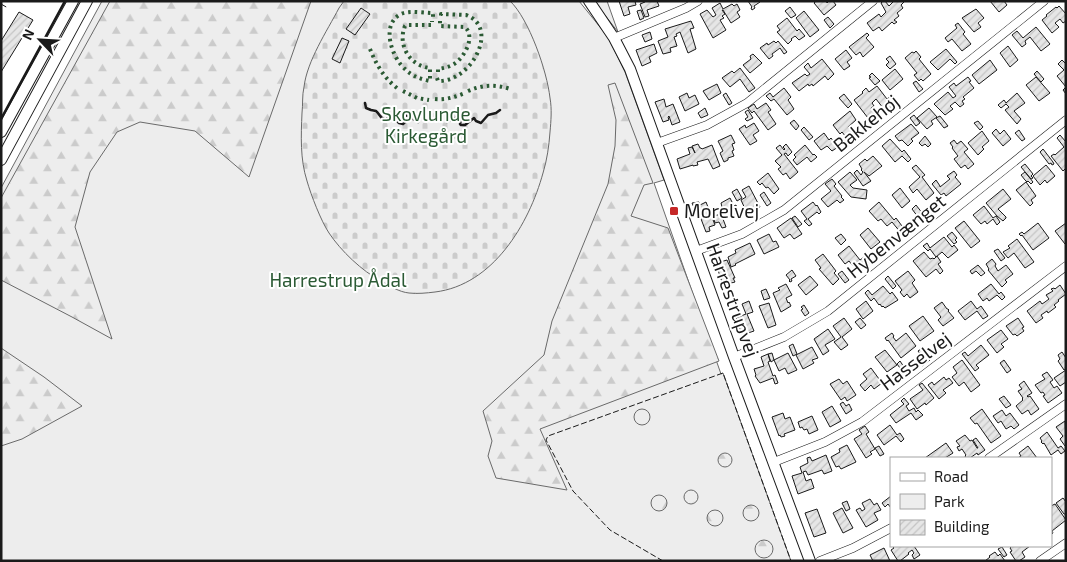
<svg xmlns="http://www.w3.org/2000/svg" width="1067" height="562" font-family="'Exo 2',sans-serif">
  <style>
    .green { fill: #ededed; stroke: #6a6a6a }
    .forest { fill: url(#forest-firs); stroke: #6a6a6a }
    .cemetery { fill: url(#cemetery-stones); stroke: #6a6a6a }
    .building { fill: url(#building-hatch); stroke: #1a1a1a }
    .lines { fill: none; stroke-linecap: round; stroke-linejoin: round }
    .street-casing { stroke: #1a1a1a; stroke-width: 9 }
    .secondary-casing { stroke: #1a1a1a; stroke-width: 12 }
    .street { stroke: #fff; stroke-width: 8 }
    .secondary { stroke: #fff; stroke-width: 10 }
    .hedge { stroke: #2b5a34; stroke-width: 4; stroke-dasharray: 2.5 4; stroke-linecap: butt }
    .fence { stroke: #1a1a1a; stroke-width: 1; stroke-dasharray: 6 2.5; stroke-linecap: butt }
    .wall { stroke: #1a1a1a; stroke-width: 2.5 }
    .poi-dot { fill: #c62828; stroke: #fff; stroke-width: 2 }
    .labels { text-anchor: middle; stroke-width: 4; stroke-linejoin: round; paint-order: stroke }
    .park-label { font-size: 19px; fill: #2b5a34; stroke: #fff }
    .street-label { font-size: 19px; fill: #1a1a1a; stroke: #fff }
    .poi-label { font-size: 19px; fill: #1a1a1a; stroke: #fff; text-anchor: start }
  </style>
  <defs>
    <pattern id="forest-firs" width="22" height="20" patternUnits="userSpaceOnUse" patternTransform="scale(1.25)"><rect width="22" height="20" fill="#ededed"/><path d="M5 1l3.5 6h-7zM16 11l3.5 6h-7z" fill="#cbcbcb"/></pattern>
    <pattern id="cemetery-stones" width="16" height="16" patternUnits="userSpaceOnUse" patternTransform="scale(1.25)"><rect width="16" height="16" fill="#ededed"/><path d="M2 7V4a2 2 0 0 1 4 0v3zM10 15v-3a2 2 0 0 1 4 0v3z" fill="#cbcbcb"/></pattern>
    <pattern id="building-hatch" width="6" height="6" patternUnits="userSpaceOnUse" patternTransform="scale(1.25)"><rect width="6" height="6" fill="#e6e6e6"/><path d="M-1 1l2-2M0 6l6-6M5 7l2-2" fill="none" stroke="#c5c5c5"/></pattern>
  </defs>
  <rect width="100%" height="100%" fill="#fff"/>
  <!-- green -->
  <path class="green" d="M102 1H579L608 37 625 72 664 180 654 183 721 374 723 373 791 561H1V188Z
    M594 1H607L618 32Z"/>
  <!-- forest -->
  <path class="forest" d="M110 1H311L249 177 195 131 140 122 117 132 90 172 75 227 112 339 72 317 1 280V198Z
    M615 83 653 183 644 185 631 216 668 228 719 361 540 429 567 490 496 478 488 456 492 441 483 411 544 355 552 321 608 184 615 146 616 120 608 85Z
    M1 348 44 377 82 406 22 439 1 446Z
    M634 417a8 8 0 1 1 16 0a8 8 0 1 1-16 0Z
    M718 460a7 7 0 1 1 14 0a7 7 0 1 1-14 0Z
    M684 497a7 7 0 1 1 14 0a7 7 0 1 1-14 0Z
    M651 503a8 8 0 1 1 16 0a8 8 0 1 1-16 0Z
    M743 513a8 8 0 1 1 16 0a8 8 0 1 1-16 0Z
    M707 518a8 8 0 1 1 16 0a8 8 0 1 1-16 0Z
    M755 549a9 9 0 1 1 18 0a9 9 0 1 1-18 0Z"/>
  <!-- cemetery -->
  <path class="cemetery" d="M344 1H510C529 19 547 71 550 98 552 109 551 121 550 132 549 146 547 160 543 173 529 224 493 285 435 292 427 293 417 294 409 293 399 292 390 286 381 281 362 271 341 251 329 233 321 221 311 195 307 181 300 159 301 136 302 113 303 105 302 95 304 87 307 61 327 31 339 8Z"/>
  <!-- building -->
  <path class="building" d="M619 1H635L636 5 628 7 630 14 624 16Z
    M644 1H657L659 6 647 10 649 16 645 17 640 4 645 2Z
    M748 1H760V2L754 6 755 8 752 10 751 8 752 7Z
    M816 1H826L827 3 829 1H833L836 5 824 15 814 3Z
    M883 1H885L889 6 894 1H903L904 2 901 5 903 8 897 13 899 16 894 20 897 22 894 24 892 22 882 31 879 27 873 31 867 23 879 14 881 17 886 12 881 3Z
    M990 1H1004L1007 5 999 12Z
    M720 3 723 9 732 4 734 6 737 4 740 10 737 12 740 17 731 23 723 10H722L725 14 722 16 724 18 720 20 726 30 713 38 700 14 707 10 713 17 716 15 712 8Z
    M1059 6 1066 14V21L1063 23 1060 19 1055 23 1059 27 1052 33 1042 20 1047 16 1046 15 1056 7 1057 8Z
    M790 7 796 15 791 18 785 11Z
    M361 8 370 14 355 35 346 29Z
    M976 9 984 18 978 23 981 27 974 32 962 18Z
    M641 10 644 18 640 20 637 11Z
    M804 11 819 30 810 37 796 18Z
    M19 12 33 20 1 72V41Z
    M828 17 834 24 830 28 824 20Z
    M787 18 797 31 799 29 805 36 799 40 795 36 791 39 792 40 788 44 777 32 780 30 777 26Z
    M691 21 694 28 690 29 696 49 688 53 680 32 676 34 677 36 674 37 677 46 670 48 671 52 663 54 658 41 668 37 665 29Z
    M958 23 965 32 963 34 971 44 962 51 952 39 948 42 945 38 957 28 955 25Z
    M1036 27 1050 44 1041 51 1030 37 1025 41 1026 44 1022 47 1012 35 1017 31 1023 38Z
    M650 32 652 39 645 42 642 35Z
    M867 33 869 35 866 38 874 47 863 57 860 52 856 55 849 47Z
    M342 38 349 41 340 63 332 59Z
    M774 41 776 43 778 41 787 52 784 54 780 48 772 54 773 56 769 59 760 48 767 43 768 45Z
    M654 44 657 53 649 57 651 62 642 66 636 50Z
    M1008 46 1018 60 1010 67 1000 53Z
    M946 49 957 62 955 64 950 59 938 70 930 62Z
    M846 50 852 58 847 62 850 66 844 70 835 59Z
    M916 51 921 57 919 59 931 74 923 81 921 79 919 81 914 75 917 73 905 58 912 52 914 53Z
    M753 54 762 63 750 73 743 65 751 59 750 56Z
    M890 56 896 64 890 69 886 65 889 62 886 59Z
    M822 59 834 74 828 80 825 76 813 86 812 84 809 86 808 84 799 91 792 83 805 74 807 76 810 74 804 67 808 63 811 68Z
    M990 60 997 70 979 84 972 75Z
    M1062 60 1066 64V94L1063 90 1066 87 1057 76 1064 70 1058 64Z
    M740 68 755 88 749 92 740 79 730 87 722 78 732 71 734 73Z
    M895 69 903 79 890 90 882 80Z
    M1037 71 1044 79 1041 82 1034 74Z
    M872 73 880 81 875 85 869 78 871 77 869 76Z
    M968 77 971 81 969 82 974 88 963 97 965 99 962 101 964 104 960 107 955 102 950 106 953 109 945 115 934 104 948 92 953 98 956 96 949 87 954 83 956 86Z
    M1036 77 1050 93 1039 101 1026 85Z
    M916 81 923 89 919 92 913 83Z
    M717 84 721 93 709 100 703 91Z
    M877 86 887 99 891 96 898 104 887 113 876 99 872 103 874 106 871 108 874 113 868 118 854 100 863 93 862 92 866 88 869 92Z
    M784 88 791 97 788 100 794 109 787 115 774 99 771 101 766 96 770 93 773 97Z
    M687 93 689 98 695 95 699 104 685 111 679 97Z
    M726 93 732 103 729 105 723 95Z
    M1017 93 1025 103 1014 111 1021 119 1017 124 1005 110 1009 107 1006 104 1001 108 998 105 1004 100 1006 103Z
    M844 94 852 104 848 108 839 98Z
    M664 99 666 107 673 104 680 122 672 125 669 116 668 117 669 120 663 122 655 102Z
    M766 103 771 110 768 112 776 124 768 130 754 111 752 113 748 108 754 104 757 109Z
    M705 108 708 115 701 118 698 113Z
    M929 108 937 117 931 121 933 124 927 129 917 118Z
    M748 110 753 118 747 121 745 119 748 117 745 112Z
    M850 111 856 120 848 127 852 132 846 137 842 132 840 134 833 125Z
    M914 115 920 123 916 126 910 118Z
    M940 116 948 126 944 128 936 118Z
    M794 120 799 126 796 130 790 123Z
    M978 121 983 127 980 130 974 123Z
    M754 123 759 131 753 135 757 141 750 145 739 129 745 125 746 128Z
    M911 124 919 133 911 139 913 141 908 146 902 140 899 141 895 136Z
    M804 127 813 137 809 140 801 130Z
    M996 129 1000 134 1004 130 1011 139 1003 146 992 133Z
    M1019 130 1025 139 1022 141 1015 133Z
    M982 131 989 141 982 147 984 149 978 155 968 143Z
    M824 133 829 140 831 138 838 147 832 151 827 146 821 150 814 141Z
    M731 135 735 143 732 144 734 150 732 151 734 156 728 158V160L724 162 720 153 723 151 718 141Z
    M1060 135 1066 142V168L1063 171 1051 156 1054 154 1055 155 1064 147 1057 138Z
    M925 136 931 144 928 147 925 144 922 146 919 143Z
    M890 139 902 152 904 150 911 159 908 162 902 156 895 162 882 146Z
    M954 140 957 144 961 141 968 149 964 152 974 164 968 169 965 165 961 168 954 159 958 156 952 148 953 147 950 143Z
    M698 144 700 148H701L702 149 712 145 720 166 713 169 708 159 697 162 698 165 693 166V165L680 169 677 159 690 154 688 148 692 147 695 153 692 146Z
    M786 144 792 152 788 156 786 153 784 154 798 172 790 179 786 173 783 175 778 169 781 167 775 161 782 155 776 148 780 145 784 150 785 149 783 147Z
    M805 145 813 155 814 154 817 157 811 162 807 157 797 165 793 160 796 157 794 155Z
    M1043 149 1053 162 1054 164 1052 165 1051 163 1049 164 1040 152Z
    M873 156 882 166 869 176 864 172 871 181 863 186 854 173 857 170 861 175 863 172 861 170 862 169 859 164 865 159 867 161Z
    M1025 164 1033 174 1031 176 1033 178 1031 179 1021 167Z
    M916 165 925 175 922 177 934 193 926 200 917 189 913 193 909 187 920 177 912 168Z
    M1046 165 1055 176 1047 183 1045 180 1040 185 1033 176Z
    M954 171 957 175 955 177 961 184 946 196 944 193 941 195 932 184 936 180 940 186V187L950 179 947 176Z
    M850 172 857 180 850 185 853 188 867 190 866 199 851 197 838 182Z
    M1025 172 1033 182 1031 184 1028 181 1027 182 1025 180 1021 175Z
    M768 173 779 189 774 194 768 187 766 188 762 183 760 185 757 182Z
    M832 179 836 184 834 186 842 196 841 197 844 200 840 203 837 200 828 207 821 199 831 191 825 184Z
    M1026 182 1036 196 1031 200 1033 203 1030 206 1016 190Z
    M749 186 760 207 753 211 752 209 746 211 741 200 746 197 742 190Z
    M900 188 910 201 902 208 892 195Z
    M737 189 742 198 737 201 732 192Z
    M1003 189 1011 199 998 209 1006 217V218L1003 221 997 216 986 203Z
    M764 192 771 203 767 206 760 195Z
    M730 198 734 206 736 205 738 211 736 212 737 215 732 217 731 216 723 219 726 227 722 228 719 222 715 223 713 216 722 214 719 208 722 207 721 203Z
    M699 202 700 205 706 202 715 225 709 227 710 231 706 232 698 211 696 212 692 203Z
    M813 202 816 206 817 205 821 212 819 214 817 212 808 219 812 224 809 226 804 221 807 219 801 211Z
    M879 202 894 220 896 218 905 230 901 233 892 222 887 226 881 219 878 221 869 211Z
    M916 205 923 214 918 217 912 209Z
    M984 206 993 218 996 216 1000 222 997 225 993 219 987 224 985 221 981 224 973 215Z
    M795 216 802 224 798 227 792 218Z
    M791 218 802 234 794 239 790 234 784 238 777 228Z
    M964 221 980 241 971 248 955 228Z
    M1038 223 1049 238 1033 250 1022 235 1021 236 1019 234 1022 232 1024 234Z
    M1066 223V243L1065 244 1055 231Z
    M868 228 880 242 871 249 860 235Z
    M952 232 957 238 955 240 957 242 954 244 947 236Z
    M769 234 773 242 776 241 779 247 764 254 757 240Z
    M841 234 846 240 841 245 835 238Z
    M944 237 952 247 954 245 958 250 948 258 942 252 936 257 930 249 928 251 923 246 927 243 930 248Z
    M1017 239 1034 262 1025 268 1014 253 1008 258 1003 252 1010 248 1008 246Z
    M750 243 755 254 735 264 736 265 731 267 728 257 736 253 735 250Z
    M849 246 860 260 864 257 869 264 864 267 859 261 853 266 849 261 845 264 838 255Z
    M998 249 1005 258 1001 261 994 251Z
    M924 252 930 259 933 258 934 259 937 256 941 262 938 264 943 271 940 274 936 269 926 277 913 261Z
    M823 254 836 271 834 273 839 279 833 285 819 269 821 268 815 260Z
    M992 259 996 264 995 266 998 271 1006 265 1013 274 1005 280 1007 282 1002 287 988 270 989 269 986 264Z
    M727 260 735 278H733L735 282 727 284 726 281 722 282 718 270H720L717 263Z
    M978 265 985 273 981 276 976 271 972 274 970 271Z
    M792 270 796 276 791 279 792 281 790 282 789 281 790 280 786 275Z
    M842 271 849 280 845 283 838 274Z
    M908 271 915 280 912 283 918 292 910 298 907 294 904 297 900 292 902 290 895 281Z
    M810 276 818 285 806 295 798 285Z
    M888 276 896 286 893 289 885 279Z
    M786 284 792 295 786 298 788 303 789 302 791 306 781 312 773 293 780 290 778 288Z
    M991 284 999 294 1001 292 1005 297 1002 300 997 295 989 301 987 298 983 301 978 294Z
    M1060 285 1066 294 1058 300 1059 301 1054 305 1056 307 1048 313 1047 311 1041 315 1043 318 1036 323 1027 311 1040 301 1042 304 1045 302 1049 299 1046 295 1053 291 1051 289 1054 288 1055 289Z
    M883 286 890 294 892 292 898 300 885 308 883 306 882 307 880 304 879 305 874 298 871 301 865 293 868 290 872 295Z
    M766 289 770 298 764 300 761 291Z
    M749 301 753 312 747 314 754 331 742 335 736 318 746 314 742 304Z
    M866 301 873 311 863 319 856 309Z
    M971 301 977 309 981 306 988 316 983 319 977 311 965 320 958 311Z
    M942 302 947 309H948L949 310 948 311 954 318 943 326 938 320 941 317 934 308Z
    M769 303 776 325 768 328 759 306Z
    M804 305 809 313 805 316 801 310 803 309 801 307Z
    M923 316 934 331 920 341 909 326Z
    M844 318 852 329 842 337 848 345 841 350 834 342 841 337 833 326Z
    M860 318 866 325 861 329 855 322Z
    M1018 318 1024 327 1022 328 1024 331 1017 336 1015 334 1013 335 1006 326Z
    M828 329 835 339 825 345 829 351 823 355 814 339Z
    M1001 330 1008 339 1001 344 1004 347 997 353 987 340Z
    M892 333 894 336 893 337 896 341 906 333 916 346 901 358 888 340 887 341 885 338Z
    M793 344 797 354 793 356 789 346Z
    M981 345 989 355 976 365 979 368 975 371 962 354 965 352 968 356Z
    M812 347 818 358 812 360 814 363 803 369 796 355Z
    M921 349 930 360 922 366 921 364 924 362 920 357 921 355 918 351Z
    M885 350 897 365 887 372 875 357Z
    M1062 352 1066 358V369L1064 370 1058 361 1060 359 1058 355Z
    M772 353 774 360 788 353 797 370 788 374 785 368 779 371 774 360 771 362 768 354Z
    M768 354 770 361 768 362 773 376 775 375 778 383 775 384 773 378 760 383 755 376 756 375 754 369 764 366 761 357Z
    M962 360 980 385 971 392 964 382 959 386 952 377 957 373 953 367Z
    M1004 360 1011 370 1007 373 1000 363Z
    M900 361 906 370 903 372 897 364Z
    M871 368 882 383 874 389 871 385 865 391 860 385 867 379 863 374Z
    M1066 370V382L1060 386 1054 378Z
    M1047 372 1053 380 1050 382 1054 388 1057 386 1062 393 1048 403 1043 396 1045 395 1043 392 1041 393 1035 385 1045 379 1042 375Z
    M944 377 946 380 949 378 953 383 943 390 946 393 939 399 928 385 932 382 934 385Z
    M839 379 843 384 847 381 856 395 847 401 845 397 841 400 830 384Z
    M1024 381 1032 393 1027 396 1028 397 1030 396 1039 409 1031 415 1028 410 1022 414 1016 406 1023 400 1022 399 1023 398 1018 391 1022 389 1019 385Z
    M922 383 934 398 926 405 925 403 917 409 910 399 923 390 919 385Z
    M1004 396 1011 405 1006 408 999 399Z
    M904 398 909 404 906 406 909 411 914 408 916 412 918 410 923 415 916 420 911 413 896 423 890 415 904 404 901 401Z
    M843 402 846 406 849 404 852 410 846 414 840 404Z
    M832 406 841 421 830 427 822 412Z
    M982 409 1001 436 991 443 977 423 975 424 970 418Z
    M1002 410 1006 416 1010 413 1019 425 1014 429 1011 426 1006 429 1001 421 998 423 993 416Z
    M783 413 785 419 790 417 795 430 784 434 785 436 781 437 780 435 779 436 772 417Z
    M812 416 818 430 809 434 807 429 804 430 802 427 800 428 798 422Z
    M1065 421 1066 445 1065 446 1060 439 1063 436 1056 427Z
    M890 425 897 435 900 433 904 439 901 442 896 436 884 445 877 435Z
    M865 426 869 432 866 434 875 449 870 452 872 454 866 458 854 439 862 434 859 430Z
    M1047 432 1058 448 1061 446 1065 451 1061 454 1058 450 1051 455 1044 443 1043 444 1041 442 1042 441 1040 438Z
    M965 435 970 441 972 440 977 448H978L973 440 976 438 985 450 978 455 977 453 970 458H966L965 456 966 455 962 449 959 451 957 447 960 446 956 441Z
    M946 443 953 453 945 458H925Z
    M847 445 856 462 841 469 839 466 836 467 831 457 840 452 839 449Z
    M879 446 884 454 880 456 875 448Z
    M1028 446 1037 458H1018L1021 456 1019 453Z
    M826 455 832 471 824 474 822 470 808 475 806 471 803 472 806 481 811 479 814 488 798 494 792 476 802 473 800 467 808 463 807 458 810 457 812 461Z
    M891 496V508L888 504 885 507 882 503Z
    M1063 498 1066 502V514H1064L1056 503Z
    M870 499 874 505 877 503 881 510 874 513 878 520 866 527 856 510 860 508 862 511 865 509 862 503Z
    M847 501 850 509 846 511 842 503Z
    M1055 504 1066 520 1052 531 1053 533 1051 535V506Z
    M842 508 853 528 843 533 833 513Z
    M817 509 826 533 814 537 805 513Z
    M892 546H914L920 555 914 559 912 555 914 553 912 550 908 553 909 554 900 561H898L891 550 894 548Z
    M1012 546H1030L1022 552 1025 557 1019 561H1016L1010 552 1012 551 1010 548Z
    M1002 547 1007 555 1004 557 998 549Z
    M884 548 890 561H873L870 555Z
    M995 552 998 556 1000 554 1005 561H985L990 557 989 556Z"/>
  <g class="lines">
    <!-- street casing -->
    <g class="street-casing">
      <path id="street" d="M614 38 686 8 698 1
        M657 143 707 125 747 103 873 1
        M696 251 742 234 784 210 1044 1
        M734 357 784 337 828 311 1066 120
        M989 458 1066 404
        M774 462 825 442 862 422 1066 266
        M820 561 853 548 891 528
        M1040 561 1066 543"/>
    </g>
    <!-- secondary casing -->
    <g class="secondary-casing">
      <path id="secondary" d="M589 1 614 38 630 69 734 357 810 561
        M1 132 73 1
        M1 160 87 1"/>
    </g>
    <!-- street -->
    <use href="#street" class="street"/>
    <!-- secondary -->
    <use href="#secondary" class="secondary"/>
    <!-- hedge -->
    <path class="hedge" d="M370 49C376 64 384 78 397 88
      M430 72V68C410 66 397 45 405 26L406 25H432V21
      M438 72V69C444 68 449 67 454 64 464 58 476 37 465 27L440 26V21
      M430 76V81C420 79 412 76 405 69 392 58 380 24 401 14 410 10 423 13 433 13V17
      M437 78 438 81C472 82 500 27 466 15L441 14V17
      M403 91 417 98 429 100
      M468 91C482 85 495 84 510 89
      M435 99C446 100 455 97 465 93"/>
    <!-- fence -->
    <path class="fence" d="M1 4 8 8
      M663 561 610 530 573 491 546 440 548 436 723 373 791 561"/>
    <!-- wall -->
    <path class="wall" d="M365 103 366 108 371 110 376 111C380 114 380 119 386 120L389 116 391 115 399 123 403 124 406 121 404 118 406 115 418 122
      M1 119 65 1
      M447 122 457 117 461 119 460 124 461 125H465L474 118 476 121 481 123 488 115 496 113 500 110"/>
  </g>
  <!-- markers -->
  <rect class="poi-dot" x="669" y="206" width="10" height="10" rx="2.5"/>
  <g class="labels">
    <!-- park labels -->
    <g class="park-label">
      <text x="426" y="121">Skovlunde<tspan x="426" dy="22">Kirkegård</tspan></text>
      <text x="338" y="287">Harrestrup Ådal</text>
    </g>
    <!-- street labels -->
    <g class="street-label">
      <text transform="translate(866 123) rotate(-39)" y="7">Bakkehøj</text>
      <text transform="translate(896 236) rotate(-39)" y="7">Hybenvænget</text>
      <text transform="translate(733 300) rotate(70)" y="7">Harrestrupvej</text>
      <text transform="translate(915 361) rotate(-37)" y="7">Hasselvej</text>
    </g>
    <!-- poi labels -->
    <g class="poi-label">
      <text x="684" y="218">Morelvej</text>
    </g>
  </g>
  <!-- border -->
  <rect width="1067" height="562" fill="none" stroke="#1a1a1a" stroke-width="5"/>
  <!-- legend -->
  <rect x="890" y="457" width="162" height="90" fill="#ffffff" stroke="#a3a3a3"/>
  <rect x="900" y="473" width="25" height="8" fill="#ffffff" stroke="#a3a3a3"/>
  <text x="934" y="482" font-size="15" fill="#1a1a1a">Road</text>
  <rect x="900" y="494" width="25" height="15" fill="#ededed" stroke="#a3a3a3"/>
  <text x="934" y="507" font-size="15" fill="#1a1a1a">Park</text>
  <rect x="900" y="520" width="25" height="15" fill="url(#building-hatch)" stroke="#a3a3a3"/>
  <text x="934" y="532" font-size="15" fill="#1a1a1a">Building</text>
  <!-- north arrow -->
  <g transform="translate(40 40) rotate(295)" stroke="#ffffff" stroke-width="4" paint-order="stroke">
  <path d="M0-4L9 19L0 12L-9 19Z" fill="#1a1a1a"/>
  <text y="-8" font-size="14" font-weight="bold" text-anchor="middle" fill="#1a1a1a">N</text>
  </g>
</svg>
